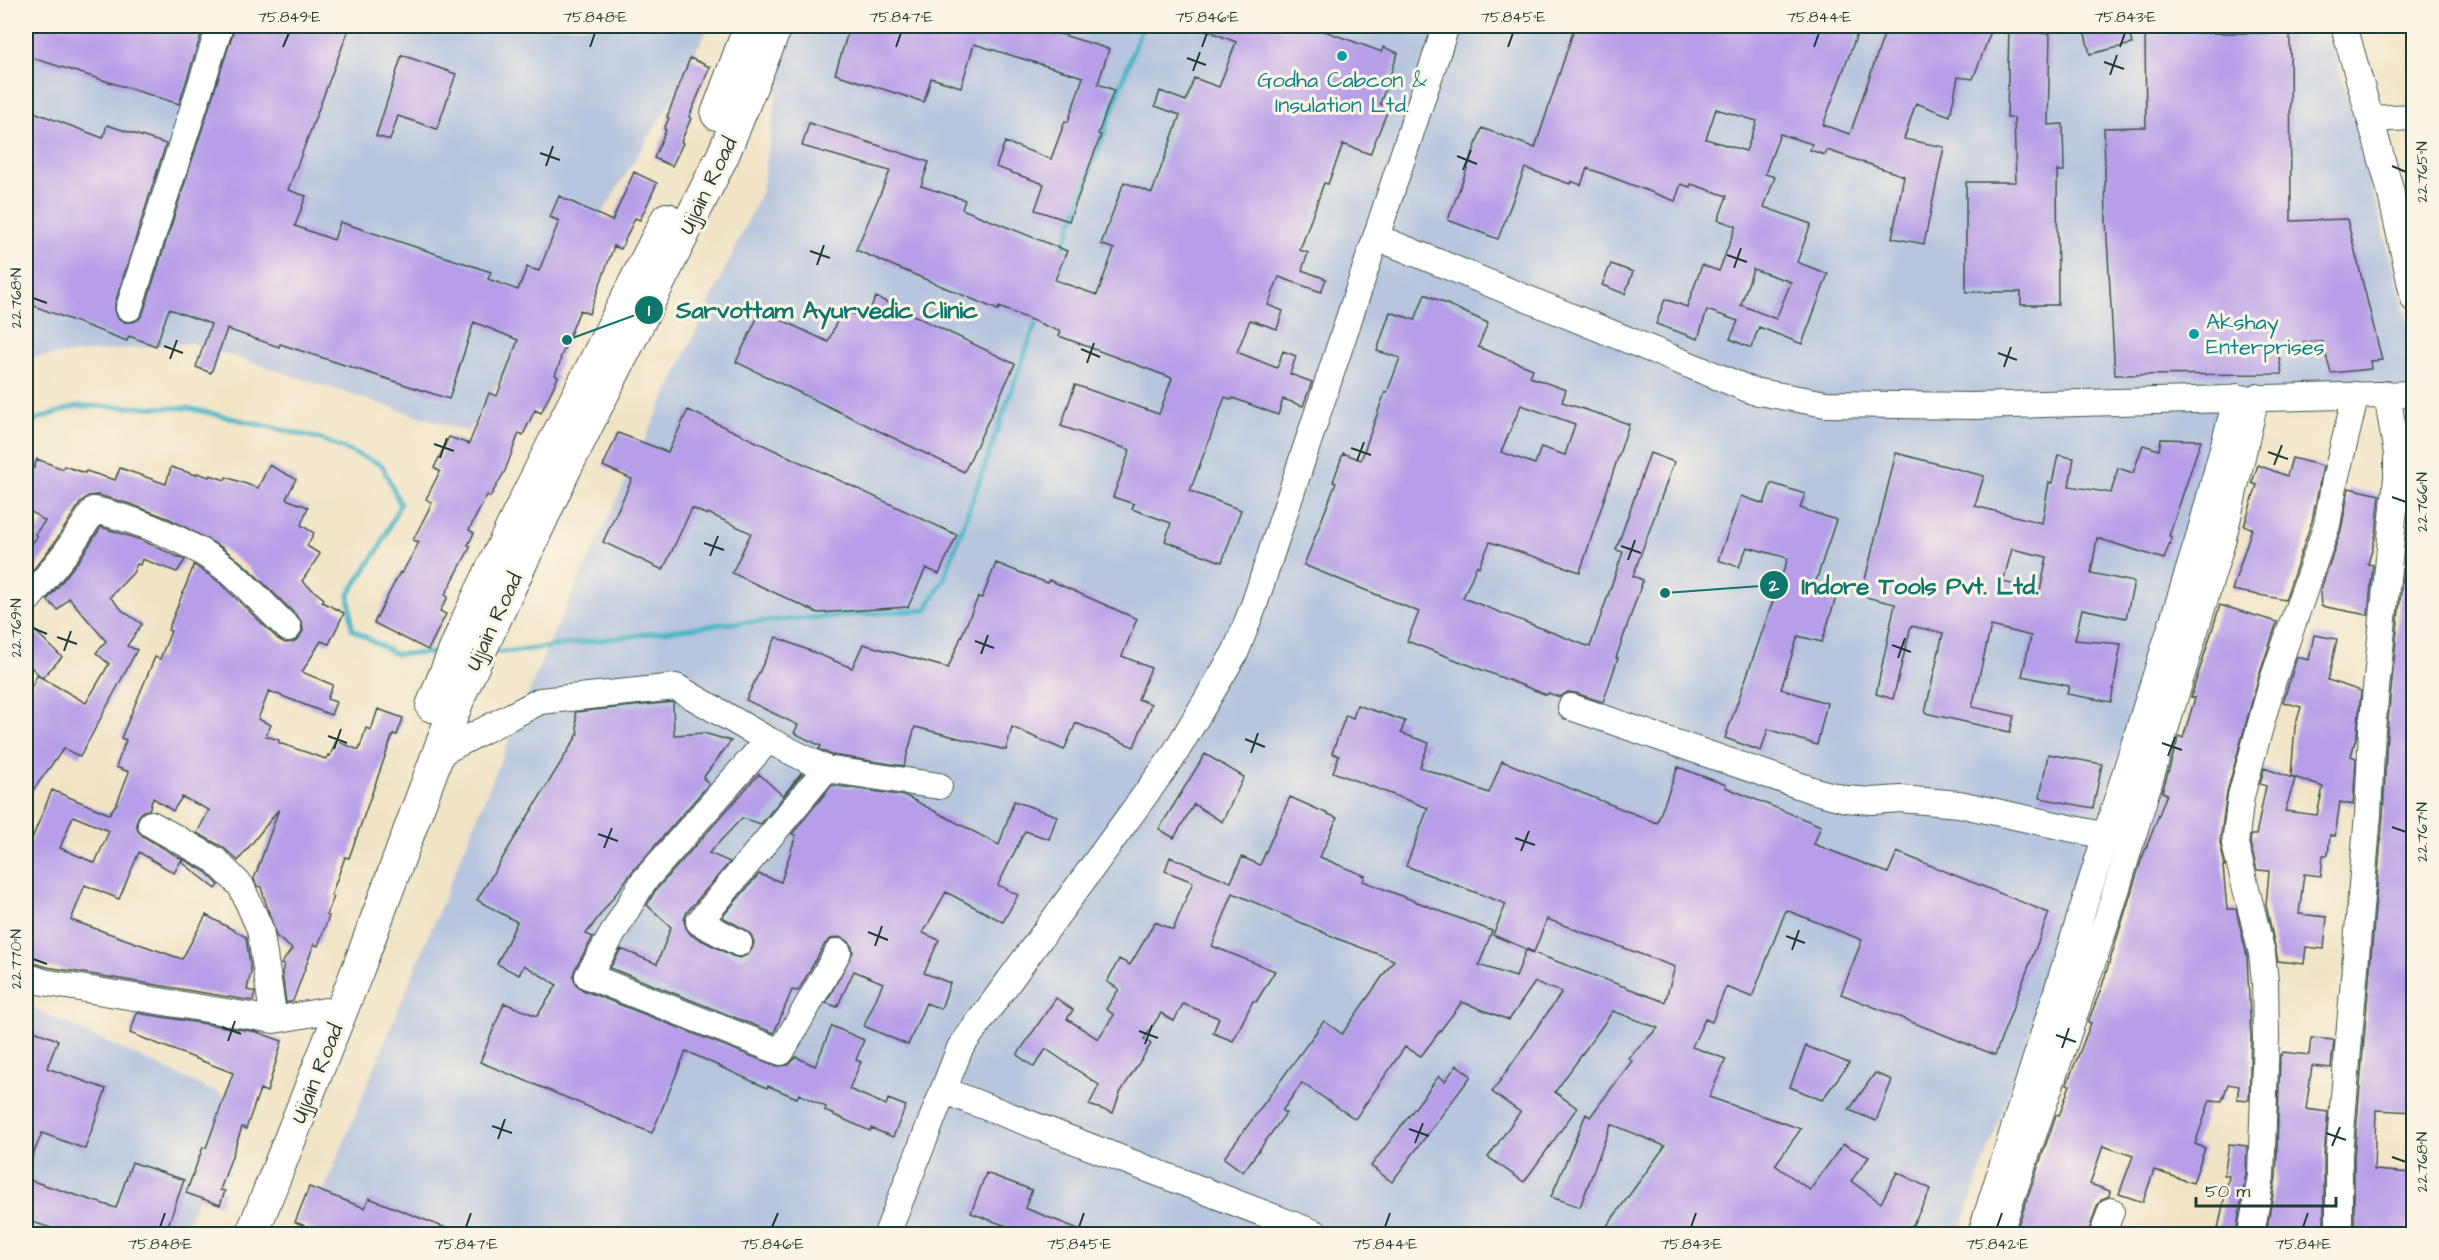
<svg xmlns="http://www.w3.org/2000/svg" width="2439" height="1260" font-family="'Architects Daughter',sans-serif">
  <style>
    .industrial { fill: #b7c5de }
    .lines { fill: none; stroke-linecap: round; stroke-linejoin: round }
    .stream { stroke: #49b5c6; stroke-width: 5 }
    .building { fill: #b69ee8; fill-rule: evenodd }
    .minor-casing { stroke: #3e564a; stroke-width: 28 }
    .major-casing { stroke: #3e564a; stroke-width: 34 }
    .minor { stroke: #fff; stroke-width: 26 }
    .major { stroke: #fff; stroke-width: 32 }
    .ticks { fill: none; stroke: #1f3d34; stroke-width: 2 }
    .culture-dot { fill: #0f9aa8; stroke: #fcf5e5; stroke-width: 2 }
    .labels { text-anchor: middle; stroke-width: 6; stroke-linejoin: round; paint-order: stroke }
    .culture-label { font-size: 22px; fill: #0d838f; stroke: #fcf5e5 }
    .street-label { font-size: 22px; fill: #1f3d34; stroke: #fcf5e5 }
    .leader { fill: none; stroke: #0f766e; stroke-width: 2 }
    .callout-dot { fill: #0f766e; stroke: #fcf5e5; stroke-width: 2 }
    .mark-label { font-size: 18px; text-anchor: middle; font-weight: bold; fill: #fff }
    .callout-label { font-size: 24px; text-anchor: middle; font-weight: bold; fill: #0f766e; stroke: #fcf5e5; stroke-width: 6; stroke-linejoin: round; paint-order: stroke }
    .neatline { fill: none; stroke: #1f3d34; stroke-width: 2 }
    .ticks-label { font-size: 15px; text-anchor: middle; fill: #1f3d34 }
  </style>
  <rect width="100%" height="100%" fill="#fcf5e5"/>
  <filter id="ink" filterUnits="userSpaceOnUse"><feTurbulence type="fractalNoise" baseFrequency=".0167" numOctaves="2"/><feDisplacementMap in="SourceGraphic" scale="12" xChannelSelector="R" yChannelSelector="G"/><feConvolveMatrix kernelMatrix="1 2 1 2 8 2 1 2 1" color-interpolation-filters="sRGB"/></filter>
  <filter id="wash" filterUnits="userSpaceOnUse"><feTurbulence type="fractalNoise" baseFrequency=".008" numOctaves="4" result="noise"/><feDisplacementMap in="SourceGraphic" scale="24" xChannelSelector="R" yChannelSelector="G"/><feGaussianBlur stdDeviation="1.35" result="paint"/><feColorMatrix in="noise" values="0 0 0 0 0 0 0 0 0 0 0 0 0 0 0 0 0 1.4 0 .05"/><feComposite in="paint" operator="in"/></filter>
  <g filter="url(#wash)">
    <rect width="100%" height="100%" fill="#f1e4c6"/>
    <!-- industrial -->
    <path class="industrial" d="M26 26H709L669 104 468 432 191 343 33 357 26 361Z
      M787 26H2328L2413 341V388L2236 392 2025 1046 1959 1234H306L546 650 762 191Z
      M26 1005 237 1102 183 1234H26Z"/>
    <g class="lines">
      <!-- stream -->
      <path class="stream" d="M1061 254 1142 26
        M26 423 76 406 188 408 321 439 382 465 400 504 380 547 349 594 352 629 395 654 442 653
        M490 652 517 651 722 624 926 610 944 579 1038 317"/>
    </g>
    <g id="blocks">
      <!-- building -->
      <path class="building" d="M26 26H204L179 104 26 56Z
        M235 26H350L288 190 306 196 295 226 334 240 340 222 491 272 488 279 518 290 527 267 539 271 559 221 550 217 559 196 612 221 634 172 657 183 640 220 635 218 621 249 614 246 589 314 580 310 560 359 561 360 555 375 558 377 541 413 535 410 523 435 519 433 505 471 490 497 487 495 469 530 474 533 468 545 471 546 445 595 448 597 440 611 446 614 428 650 374 623 400 572 402 573 419 542 413 540 432 503 426 499 440 471 434 468 449 437 469 444 489 393 497 396 518 340 474 322 449 399 280 344 279 347 227 329 211 373 196 367 211 324 169 309 156 346 129 336 127 341 26 303V109L103 138 107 125 166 144 115 303V312L118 318 125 322H133L139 319 143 313Z
        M850 26H1034L1109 49 1098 84 1114 90 1098 134 1101 135 1069 221 1035 210 1044 184 996 167 1005 142 1051 159 1065 121 1068 122 1083 77 974 44 961 87 931 78 924 102 835 74Z
        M1196 26H1311L1382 52 1383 47 1398 53 1380 104 1389 107 1370 154 1343 144 1328 184 1324 183 1300 250 1308 253 1302 270 1326 279 1321 292 1279 277 1268 305 1283 311 1277 329 1250 320 1237 352 1277 368 1283 351 1296 356 1290 374 1312 382 1303 406 1283 399 1278 415 1233 398 1232 400 1225 397 1190 491 1241 510 1222 562 1165 541 1171 523 1132 509 1134 504 1113 497 1130 450 1061 426 1075 385 1159 414 1172 378 1059 336 1061 332 999 307 998 310 856 250 890 171 802 146 809 123 929 162 921 186 965 200 962 209 1067 251 1055 280 1097 295 1114 249 1101 244 1124 182 1152 193 1180 115 1155 106 1160 91 1186 101 1194 78 1219 87 1236 42Z
        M1575 26H1860L1823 125 1850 134 1887 26H1993L1973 79 1958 77 1950 116 1916 103 1904 139 1944 147 1924 244 1892 238 1904 176 1827 150 1825 155 1810 150 1812 144 1780 134 1765 174 1775 177 1764 207 1811 224 1797 262 1828 274 1802 344 1759 327 1751 348 1730 339 1738 321 1707 310 1698 339 1656 324 1665 299 1687 307 1702 265 1719 271 1736 226 1718 220 1727 196 1691 184 1690 187 1681 184 1675 201 1587 168 1581 185 1571 181 1570 184 1525 168 1498 239 1448 220 1482 128 1535 148ZM1716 109 1757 121 1746 151 1706 139ZM1753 269 1791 282 1776 319 1741 305Z
        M2009 26H2039L2040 33 2050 34 2048 125 2063 124 2064 171H2057L2058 305H2021V292H1966V182H2016L2014 118H2007Z
        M2083 26H2128L2132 44 2090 54Z
        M2145 33H2290L2291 221 2347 219 2382 360 2370 361 2371 369 2331 373 2322 341 2277 345 2282 374 2115 375 2106 221 2104 128 2146 127Z
        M402 55 456 74 437 129 398 116 390 140 376 136Z
        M690 58 710 67 689 117 691 118 681 142 683 143 672 166 654 158 666 130 664 129 669 118 667 117Z
        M1611 264 1633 272 1625 294 1602 285Z
        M1425 294 1488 323 1478 347 1533 369 1530 377 1566 390 1562 402 1629 424 1580 572 1490 542 1479 567 1477 565 1463 598 1590 647 1623 552 1616 550 1650 453 1674 462 1633 576 1643 580 1616 658H1618L1603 702 1575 693 1568 692 1560 697 1548 693 1547 695 1407 641 1419 612 1304 565 1336 483 1333 482 1343 453 1361 460 1385 392 1387 393 1400 358 1377 351 1390 312 1415 320ZM1521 405 1575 424 1565 455 1541 447 1535 464 1501 452Z
        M876 297 1015 364 964 472 736 362 761 310 828 342 842 309 865 319Z
        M688 410 957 535 939 574 926 568 908 607 818 613 732 573 751 533 708 513 707 515 692 508 663 570 603 542 632 479 603 466 618 433 668 452Z
        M2161 439 2201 440 2169 536 2172 537 2164 559 2097 538 2091 573 2134 582 2126 618 2082 609 2075 640 2121 644 2111 702 2067 694 2069 686 2022 676 2031 636 1991 626 1972 707 2014 716 2010 732 1925 713 1943 633 1911 626 1893 699 1876 694 1895 604 1861 596 1896 453 1984 476 1975 506 2042 523 2049 482 2052 483 2058 455 2074 458 2069 486 2111 493 2118 468 2133 473 2143 445 2159 450ZM2012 549 2047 557 2040 591 2003 582Z
        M2292 458 2323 466 2312 521 2285 600 2232 590 2252 528 2244 526 2257 485 2252 483 2258 465 2287 476Z
        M37 459 63 469 64 466 85 473 86 471 115 480 120 468 166 484 171 467 196 475 197 473 209 477 210 475 225 480 226 477 258 488 269 465 296 479 286 499 308 507 301 525 314 533 307 546 320 554 302 581 324 599 322 602 344 613 329 644 321 641 302 672 333 685 327 699 336 702 331 715 269 691 258 719 271 725 266 736 279 740V743L326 759 328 755 330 756 336 741 359 750 366 728 371 730 378 709 403 718 397 735 393 734 349 858 345 857 331 896 334 897 326 915 329 916 318 946 314 944 293 1001 286 1003 282 972 284 965 281 964 292 949 276 936 261 887 257 886 254 879 279 809 238 861 223 847 197 833 209 810 182 797 173 811 153 798 149 810 143 811 138 817 136 824 138 831 144 837 182 859 174 873 139 852 119 899 85 885 71 920 182 959 206 915 246 937 251 972 247 990 255 992 253 1001 47 967 26 961V853L52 790 109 814 117 803 129 772 116 767 126 740 121 738 155 657 160 659 171 631 168 630 194 565 219 582 278 639 285 643 293 642 299 638 303 631 302 623 298 617 246 566 221 547 170 519 133 505 98 495 88 496 81 502 55 542 26 579V551L38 536 35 534 45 521 26 508V470L34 468ZM73 816 109 831 95 863 60 848Z
        M1771 483 1805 494 1800 508 1836 520 1814 587 1837 594 1822 642 1798 636 1781 689 1827 703 1817 745 1768 729 1761 751 1725 738 1788 558 1747 547 1739 567 1718 560 1741 496 1764 504Z
        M2349 488 2380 495 2376 534 2368 564 2373 565 2368 615 2321 606 2320 592 2341 530Z
        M101 527 141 540 185 560 177 572 142 559 140 565 137 564 133 573 110 597 123 611 142 624 127 646 137 650 80 757 64 748 26 800V698L37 675 86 703 109 664 96 653 106 641 69 598 58 610 47 600 79 560Z
        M996 563 1047 583 1049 580 1137 619 1122 656 1151 668 1138 699 1151 704 1134 747 1076 723 1064 750 1012 727 1006 750 915 727 904 766 831 755 819 749 821 746 794 733 798 725 746 700 776 637 852 668 863 644 948 668 978 597 982 598Z
        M2403 570 2414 571V1112L2376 1110 2374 1170 2412 1173 2407 1234H2354V1156L2383 815 2387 730Z
        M2220 605 2277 622 2259 676 2227 792 2220 842 2225 866H2223L2227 909H2236L2247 956 2251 1038 2249 1100 2237 1099 2239 1086 2228 1084 2222 1101 2210 1100 2195 1144 2205 1148 2193 1183 2154 1170 2143 1202 2119 1194 2133 1156 2103 1146 2090 1184 2110 1191 2109 1196 2102 1199 2097 1206 2088 1234H2015L2056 1115 2059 1116 2070 1085 2067 1084 2091 1023 2088 1022 2101 989 2141 861 2167 794 2162 792 2179 736 2183 738 2195 698 2191 697Z
        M26 622 62 657 42 678 26 662Z
        M2314 635 2337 639 2328 680 2361 691 2357 734 2351 756 2356 758 2353 805 2340 802 2335 836 2330 835 2328 855H2323L2321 876 2304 874 2299 914 2327 917 2324 949 2306 947 2304 964 2278 961 2266 905 2269 871 2257 870 2250 843 2251 835H2256L2266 786 2260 784 2264 768 2295 779 2285 811 2317 815 2323 787 2291 776 2295 727 2301 707 2283 702 2297 657 2309 660Z
        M673 702 674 735 704 733 731 741 703 778 709 784 632 872 586 934 593 937 575 969 573 976 576 984 583 990 776 1066 789 1065 796 1057 815 1066 832 1026 864 1040 856 1060 861 1062 849 1089 886 1105 888 1099 906 1106 893 1137 871 1128 870 1131 825 1111 826 1107 799 1094 797 1098 768 1086 767 1088 686 1051 652 1133 480 1062 504 1003 537 1016 557 985 524 965 519 975 497 964 517 922 477 900 578 734 575 712Z
        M1357 705 1405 721 1401 733 1429 743 1420 767 1489 793 1502 761 1657 823 1678 767 1726 785 1725 787 1821 826 1814 844 1888 873 1897 852 2049 913 1995 1055 1841 994 1862 940 1786 910 1752 997 1726 987 1712 1022 1705 1019 1692 1047 1726 1059 1709 1097 1801 1129 1775 1165 1810 1190 1843 1144 1869 1157 1851 1181 1881 1203 1897 1172 1931 1189 1908 1234H1601L1665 1146 1611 1124 1580 1207 1551 1197 1586 1114 1590 1117 1632 1061 1628 1058 1658 1028 1613 1011 1555 1092 1577 1108 1524 1182 1488 1157 1520 1112 1492 1092 1562 992 1535 982 1509 1020 1462 1002 1421 1056 1405 1047 1355 1119 1302 1083 1282 1111 1286 1113 1243 1172 1224 1158 1324 1021 1342 1034 1394 960 1341 940 1233 893 1212 946 1275 971 1256 1002 1253 1001 1233 1041 1213 1033 1219 1018 1183 1004 1174 1021 1161 1013 1144 1039 1151 1044 1120 1093 1113 1113 1089 1105 1099 1085 1046 1049 1034 1067 1017 1055 1056 998 1073 1010 1067 1019 1098 1039 1114 1015 1106 1009 1119 989 1107 982 1119 959 1130 965 1155 922 1173 930 1193 882 1165 871 1170 857 1231 882 1242 857 1260 865 1290 797 1337 818 1320 857 1365 876 1363 881 1492 931 1479 965 1516 977 1526 950 1665 1002 1675 967 1547 919 1534 952 1493 935 1506 904 1406 866 1428 808 1333 772 1339 756 1332 753 1346 715 1353 718Z
        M1205 754 1244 777 1222 822 1194 804 1174 838 1159 829Z
        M2048 754 2102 764 2093 808 2040 798Z
        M801 773 802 774 761 824 742 818 709 853 730 862 687 912 684 920 686 928 691 935 733 956 740 958 747 955 752 949 754 942 751 935 746 930 722 917 759 874 781 882 796 835 792 834 832 785 906 796 999 845 1014 801 1057 816 1049 839 1025 831 998 885 1018 895 1003 922 946 892 923 933 939 940 924 973 950 983 941 1009 926 1003 908 1045 864 1026 883 983 854 971 837 1007 826 1003 853 952 851 944 845 939 838 937 831 939 825 944 798 991 792 990 774 1033 610 968 621 949 657 964 671 927 647 905 655 891 759 774 783 796Z
        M183 859 206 872 219 885 216 889 182 862Z
        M137 1013 257 1032 282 1041 267 1092 260 1089 246 1129 242 1127 238 1139 220 1190 225 1191 220 1205 186 1193 203 1147 206 1148 233 1073 130 1033Z
        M26 1028 58 1040 47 1068 106 1089 85 1149 42 1133 26 1172Z
        M2311 1038 2334 1040 2331 1068 2312 1066 2306 1109 2328 1112 2324 1155V1234H2266L2276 1177 2280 1055H2282L2283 1052 2309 1055Z
        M1806 1046 1849 1063 1822 1100 1790 1087Z
        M1457 1065 1471 1076 1392 1182 1371 1166 1439 1076 1445 1081Z
        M1875 1073 1892 1080 1876 1121 1849 1110Z
        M2229 1144 2247 1146 2246 1174 2236 1234H2217L2229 1176 2224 1175Z
        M132 1162 184 1180 165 1234H70L26 1220V1179L116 1208Z
        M986 1173 1032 1190 1025 1208 1091 1234H1028L971 1213Z
        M309 1187 365 1208 369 1198 461 1234H327L295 1222Z"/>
    </g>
  </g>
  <g filter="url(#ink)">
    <use href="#blocks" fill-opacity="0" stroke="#3e564a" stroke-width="1.5"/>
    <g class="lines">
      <!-- minor casing -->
      <g class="minor-casing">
        <path id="minor" d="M2344 26 2389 185 2414 299
          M2370 119 2414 117
          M1376 237 1753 391 1826 404 1972 406 2414 394
          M129 308 220 26
          M26 601 31 596 67 551 94 510C139 520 191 541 228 570 249 588 268 609 288 628
          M1571 707 1815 791 1846 799 1872 801 1901 799 1959 804 2106 836
          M768 740 826 769 939 786
          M439 751H444L540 701 676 687 768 740 643 882 588 976 781 1052 838 952
          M151 824 215 860 241 886 260 929 274 1020
          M739 943 699 922 826 769
          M26 976 43 982 274 1020 325 1011
          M945 1091 1317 1234
          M887 1234 960 1048 1172 758 1236 651 1254 605 1446 26
          M1981 1234 2198 541 2237 397
          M1999 1234 2109 914 2222 542 2256 397
          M2103 1234 2111 1211
          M2251 1234 2261 1176 2266 1038 2265 982 2262 953 2235 844 2241 796 2273 680 2327 525 2335 480 2356 395
          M2339 1234V1155L2368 814 2372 729 2397 478V454L2387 394"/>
      </g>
      <!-- major casing -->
      <g class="major-casing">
        <path id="major" d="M717 114 750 26
          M432 706 466 623 527 496 667 219
          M252 1234 358 969 461 692 564 471 723 155 776 26"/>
      </g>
      <!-- minor -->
      <use href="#minor" class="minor"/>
      <!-- major -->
      <use href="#major" class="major"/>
    </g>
  </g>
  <!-- ticks -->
  <path class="ticks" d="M283 47 289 33M590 47 595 33M896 47 901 33M1202 47 1207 33M1508 47 1513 33M1814 47 1819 33M2120 47 2125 33M1187 58 1206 65M2104 62 2124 69M1193 71 1200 52M2110 75 2117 55M540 153 560 160M1457 156 1477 164M546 166 553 146M2392 166 2406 172M1463 170 1471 150M810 251 830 258M1727 255 1747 262M817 265 824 245M1734 268 1741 248M33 298 47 303M164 346 183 353M1081 349 1100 357M1998 353 2017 360M170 359 177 340M1087 363 1094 343M2004 367 2011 347M434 444 454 451M1351 448 1371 455M2268 452 2288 459M440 458 447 438M1357 461 1364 442M2274 465 2282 445M2392 497 2406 502M704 543 724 550M1621 546 1641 553M710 556 718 536M1628 560 1635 540M33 628 47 634M57 637 77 644M975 641 994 648M1892 645 1911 652M64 651 71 631M981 654 988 635M1898 658 1905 638M328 736 347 743M1245 739 1265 747M2162 743 2182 750M334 749 341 729M1251 753 1258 733M2168 756 2175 737M2392 827 2406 832M598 834 618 841M1515 838 1535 845M604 848 612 828M1521 851 1529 831M868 932 888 940M1786 936 1805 943M875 946 882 926M1792 950 1799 930M33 959 47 964M222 1027 241 1034M1139 1031 1158 1038M2056 1035 2076 1042M228 1041 235 1021M1145 1044 1152 1025M2062 1048 2069 1028M492 1126 512 1133M1409 1129 1429 1136M2326 1133 2346 1140M498 1139 505 1119M1415 1143 1423 1123M2332 1146 2340 1127M2392 1157 2406 1162M160 1227 165 1213M466 1227 471 1213M772 1227 778 1213M1079 1227 1084 1213M1385 1227 1390 1213M1691 1227 1696 1213M1997 1227 2002 1213M2303 1227 2308 1213"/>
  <!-- markers -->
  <g class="culture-dot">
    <circle cx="1342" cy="56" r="6"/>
    <circle cx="2194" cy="334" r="6"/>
  </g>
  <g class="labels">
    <!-- culture labels -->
    <g class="culture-label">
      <text x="1342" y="87">Godha Cabcon &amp;<tspan x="1342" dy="25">Insulation Ltd.</tspan></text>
      <text x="2206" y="329" text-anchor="start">Akshay<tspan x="2206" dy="25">Enterprises</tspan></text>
    </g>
    <!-- street labels -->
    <g class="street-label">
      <text transform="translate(707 185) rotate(-64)" y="8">Ujjain Road</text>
      <text transform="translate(493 621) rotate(-65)" y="8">Ujjain Road</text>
      <text transform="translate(316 1073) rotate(-68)" y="8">Ujjain Road</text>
    </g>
  </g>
  <!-- callouts -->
  <path class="leader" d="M567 340L649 310M1665 593L1774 585"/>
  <g class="callout-dot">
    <circle cx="567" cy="340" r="6"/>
    <circle cx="1665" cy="593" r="6"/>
    <circle cx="649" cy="310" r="15"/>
    <circle cx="1774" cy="585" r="15"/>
  </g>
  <g class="mark-label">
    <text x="649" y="316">1</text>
    <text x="1774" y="591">2</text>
  </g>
  <g class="callout-label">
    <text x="827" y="318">Sarvottam Ayurvedic Clinic</text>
    <text x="1920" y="594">Indore Tools Pvt. Ltd.</text>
  </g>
  <!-- margin -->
  <rect width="2439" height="1260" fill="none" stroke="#fcf5e5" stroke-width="66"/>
  <!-- scale -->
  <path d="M2196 1197v9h140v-9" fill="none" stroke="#1f3d34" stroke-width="3"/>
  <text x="2205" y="1197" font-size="18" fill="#1f3d34" stroke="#fcf5e5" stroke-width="4.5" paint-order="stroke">50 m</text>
  <rect x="33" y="33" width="2373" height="1194" class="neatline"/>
  <g class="ticks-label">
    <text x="289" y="22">75.849°E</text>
    <text x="595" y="22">75.848°E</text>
    <text x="901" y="22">75.847°E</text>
    <text x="1207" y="22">75.846°E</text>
    <text x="1513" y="22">75.845°E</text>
    <text x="1819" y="22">75.844°E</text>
    <text x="2125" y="22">75.843°E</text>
    <text transform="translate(2422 172) rotate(-90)" y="5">22.765°N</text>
    <text transform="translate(16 298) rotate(-90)" y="5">22.768°N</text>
    <text transform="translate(2422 502) rotate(-90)" y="5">22.766°N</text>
    <text transform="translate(16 628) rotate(-90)" y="5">22.769°N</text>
    <text transform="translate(2422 832) rotate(-90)" y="5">22.767°N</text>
    <text transform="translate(16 959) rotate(-90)" y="5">22.770°N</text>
    <text transform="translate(2422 1162) rotate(-90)" y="5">22.768°N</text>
    <text x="160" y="1249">75.848°E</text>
    <text x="466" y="1249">75.847°E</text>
    <text x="772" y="1249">75.846°E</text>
    <text x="1079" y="1249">75.845°E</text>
    <text x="1385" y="1249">75.844°E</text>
    <text x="1691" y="1249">75.843°E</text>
    <text x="1997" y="1249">75.842°E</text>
    <text x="2303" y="1249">75.841°E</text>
  </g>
</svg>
